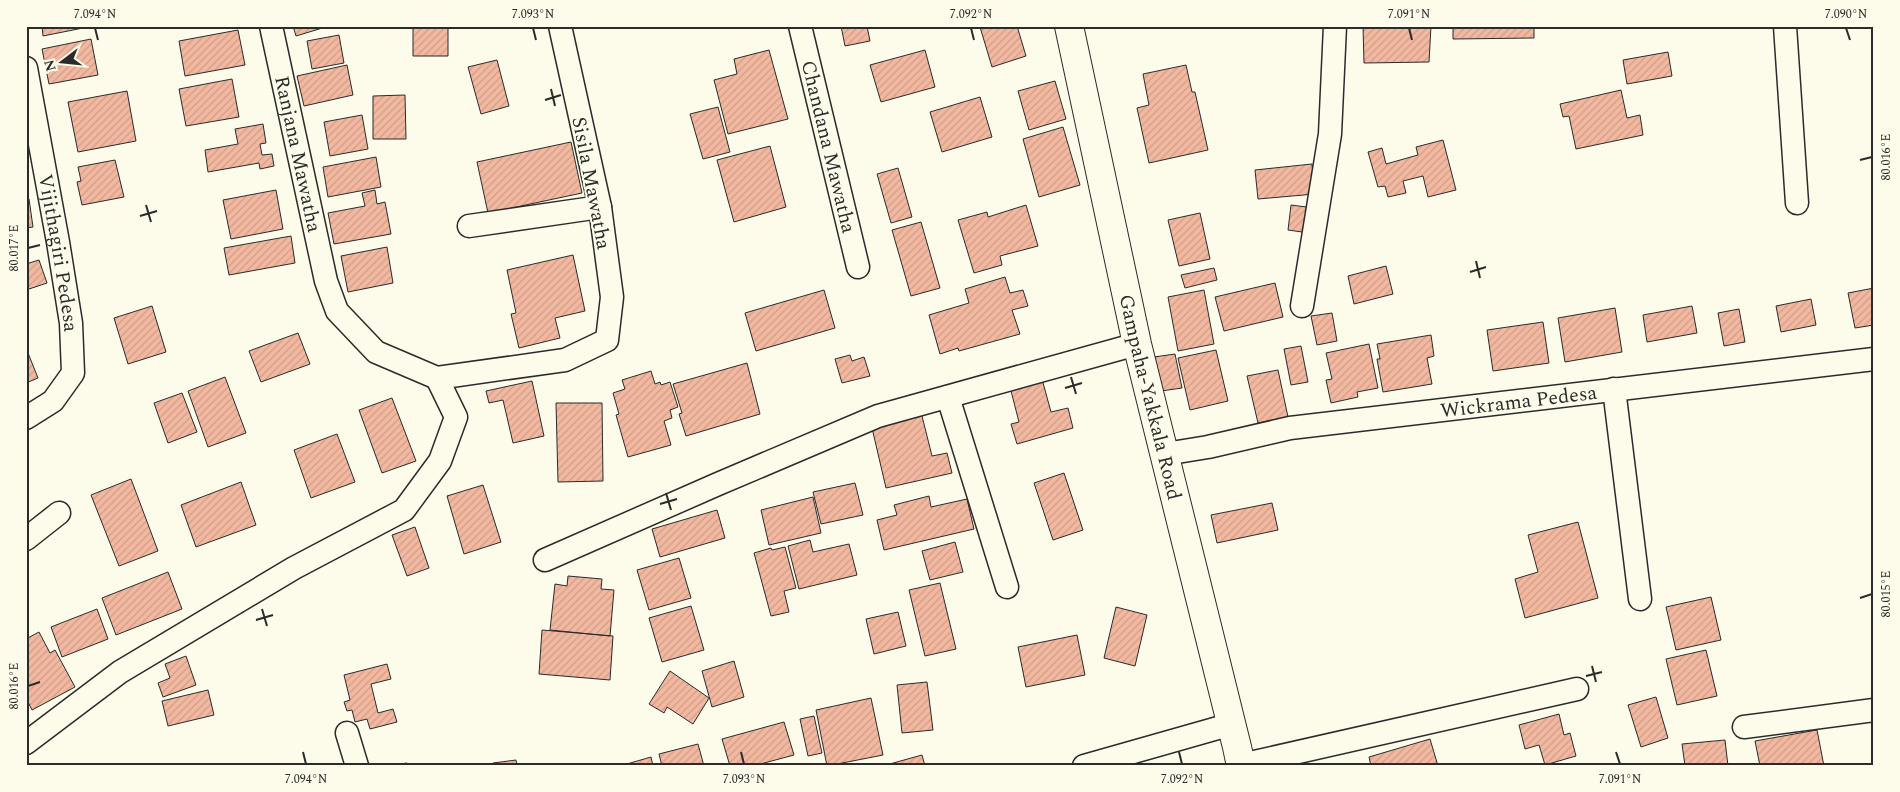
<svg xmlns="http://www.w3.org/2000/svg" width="1900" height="792" font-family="Spectral,serif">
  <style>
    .building { fill: url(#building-hatch); stroke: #2b2b2b }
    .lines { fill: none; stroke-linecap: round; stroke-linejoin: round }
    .minor-casing { stroke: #2b2b2b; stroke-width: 25 }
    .trunk-casing { stroke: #2b2b2b; stroke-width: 30 }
    .minor { stroke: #fdfbea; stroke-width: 22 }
    .trunk { stroke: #fdfbea; stroke-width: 28 }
    .ticks { fill: none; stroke: #2b2b2b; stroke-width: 2 }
    .labels { text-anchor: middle; stroke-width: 4; stroke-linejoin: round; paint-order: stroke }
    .street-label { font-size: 20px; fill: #2b2b2b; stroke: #fdfbea }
    .neatline { fill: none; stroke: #2b2b2b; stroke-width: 2 }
    .ticks-label { font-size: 12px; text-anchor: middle; fill: #2b2b2b }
  </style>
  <defs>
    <pattern id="building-hatch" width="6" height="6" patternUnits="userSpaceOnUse" patternTransform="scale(1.25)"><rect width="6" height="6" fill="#f2b8a0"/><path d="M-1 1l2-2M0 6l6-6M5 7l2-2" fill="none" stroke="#d09e8a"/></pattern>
  </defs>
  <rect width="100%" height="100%" fill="#fdfbea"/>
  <!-- building -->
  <path class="building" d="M42 26H93L43 36Z
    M293 26H329L296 36Z
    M413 26H448V56H413Z
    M841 26H867L870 41 845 46Z
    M1017 26 1026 56 992 67 980 27Z
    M1363 26H1431L1429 62 1364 63Z
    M1453 26H1534V38L1453 39Z
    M238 30 245 65 185 76 179 41Z
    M339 35 344 63 312 69 307 41Z
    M91 39 98 75 49 84 42 49Z
    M769 50 788 119 728 134 714 80 737 74 734 59Z
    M925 50 935 87 881 102 870 65Z
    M1668 52 1672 76 1627 84 1623 60Z
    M497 60 509 106 481 114 468 67Z
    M347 65 353 95 304 106 297 76Z
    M1186 65 1192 92H1195L1208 150 1149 163 1137 108 1149 105 1143 74Z
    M232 79 239 117 186 126 179 89Z
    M1055 81 1066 119 1029 130 1018 91Z
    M1621 90 1627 118 1640 115 1643 135 1576 149 1569 116 1563 117 1560 104Z
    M127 91 136 141 78 152 68 102Z
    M405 95 406 139H373V96Z
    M980 97 992 137 942 152 930 112Z
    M718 107 730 152 703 159 690 114Z
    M362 115 368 149 330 156 324 122Z
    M263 124 266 143 260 144 262 155 272 154 274 166 260 169 259 163 208 172 205 150 238 144 235 129Z
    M1063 127 1080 185 1039 197 1023 139Z
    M1443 140 1456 190 1428 197 1423 176 1403 181 1406 193 1388 197 1385 186 1378 187 1368 152 1382 148 1386 164 1418 155 1416 147Z
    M571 142 582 193 488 213 477 162Z
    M770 146 786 207 734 222 717 160Z
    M376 157 381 187 328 197 323 167Z
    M115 160 124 197 82 205 77 182 81 181 78 167Z
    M1312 164 1315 194 1258 199 1255 170Z
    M898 168 912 217 891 223 877 174Z
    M276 190 283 229 231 239 223 200Z
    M375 190 377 204 385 202 391 234 334 244 328 213 365 206 362 193Z
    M29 199 33 227 26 228V200Z
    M1026 205 1038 246 1000 256 1002 265 974 273 958 220 987 212 988 217Z
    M1291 205 1314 208 1309 233 1288 230Z
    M1200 213 1210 259 1179 266 1168 220Z
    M921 222 940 288 911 296 892 230Z
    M291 236 295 263 229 275 224 248Z
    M387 247 393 283 348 292 341 256Z
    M573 255 585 311 555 318 560 338 519 348 511 314 516 313 507 270Z
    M39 260 47 283 26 290V264Z
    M1386 266 1393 294 1354 304 1348 276Z
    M1214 268 1217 280 1185 288 1181 275Z
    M1005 277 1010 293 1023 290 1028 306 1012 310 1020 334 959 351 958 348 940 354 929 315 969 303 965 289Z
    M1275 283 1283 317 1224 331 1215 297Z
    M1874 288V325L1855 328 1848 293Z
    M824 290 835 328 756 351 745 313Z
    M1204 290 1214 344 1178 351 1168 297Z
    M1811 299 1816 325 1781 332 1776 306Z
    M152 306 166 352 128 364 114 318Z
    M1692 306 1697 333 1647 342 1643 315Z
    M1615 308 1622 352 1565 362 1558 318Z
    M1739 309 1745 342 1724 346 1718 313Z
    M1332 313 1337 341 1317 345 1311 316Z
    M1543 322 1549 363 1493 371 1487 330Z
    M298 333 310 364 261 382 249 351Z
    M1431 335 1434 356 1427 358 1432 384 1383 392 1377 359H1380L1377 344Z
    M1369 344 1378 388 1357 392 1358 397 1331 403 1326 380 1332 379 1326 353Z
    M1301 346 1308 382 1291 385 1284 349Z
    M26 348 38 378 26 383Z
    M1216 350 1228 401 1190 410 1178 358Z
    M1175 354 1182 388 1161 391 1154 357Z
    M850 355 852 361 864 357 870 376 842 383 835 359Z
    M747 363 760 414 686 436 679 414 682 413 673 384Z
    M1278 370 1288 417 1258 423 1247 376Z
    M651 371 655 384 660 382 661 385 670 382 678 407 670 410 672 418 664 421 671 445 628 457 616 415 619 414 613 393 625 389 622 380Z
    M225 377 246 433 208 447 188 391Z
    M1042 379 1051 412 1068 408 1073 428 1017 444 1011 424 1019 422 1010 387Z
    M532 381 544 436 513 443 503 400 489 403 486 391Z
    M182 393 197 432 168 443 154 403Z
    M392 398 416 461 382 473 359 410Z
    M556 403H602L603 481 558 482Z
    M922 416 932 456 947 453 952 473 886 488 872 428Z
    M337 434 355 482 311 498 294 450Z
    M1064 473 1083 530 1053 540 1034 483Z
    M131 479 158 551 119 566 91 495Z
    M241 482 256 525 196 547 181 505Z
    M855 483 863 515 821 524 813 492Z
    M483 485 501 542 464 554 447 496Z
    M929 496 931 507 967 499 974 529 884 550 877 520 897 515 894 505Z
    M813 497 821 533 769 545 761 510Z
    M1272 503 1278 530 1217 543 1211 515Z
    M717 510 725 538 660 557 652 529Z
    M1578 522 1598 598 1525 618 1515 579 1538 572 1528 535Z
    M415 527 429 568 407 576 392 535Z
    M810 540 813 552 849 544 857 575 799 589 788 546Z
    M955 542 963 572 930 580 922 551Z
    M785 547 796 588 784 591 789 612 771 616 754 553 771 548 772 550Z
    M679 558 691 598 649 610 637 570Z
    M168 572 182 609 116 635 102 598Z
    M568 576 602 579 601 589 614 590 610 636 550 630 555 584 567 586Z
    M940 583 956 649 925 656 909 590Z
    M1711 597 1721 640 1676 650 1666 607Z
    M691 606 704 650 662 662 649 618Z
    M1116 607 1147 615 1135 666 1104 658Z
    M97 609 108 639 62 657 51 627Z
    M898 612 906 646 874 654 866 619Z
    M542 630 613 636 610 680 539 674Z
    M39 632 50 653 55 650 75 687 32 710 26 698V639Z
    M1077 635 1085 675 1026 687 1018 647Z
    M1706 650 1717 696 1677 705 1666 659Z
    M186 656 196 685 163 697 158 683 170 678 165 664Z
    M734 661 744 697 712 707 702 671Z
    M387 664 391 679 371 684 378 713 393 709 397 722 370 729 367 719 355 722 352 710 347 711 344 702 350 700 344 675Z
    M670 671 709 698 693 724 667 707 664 713 649 704Z
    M927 682 933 730 902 733 897 685Z
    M208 690 214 715 168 726 162 701Z
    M1656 697 1668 738 1641 747 1628 705Z
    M871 698 883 755 827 766 816 710Z
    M1559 714 1564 735 1570 733 1576 756 1545 765 1539 745 1525 749 1519 725Z
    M814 716 822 753 808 756 800 719Z
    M784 722 794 755 753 766H730L722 739Z
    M1817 730 1824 766H1760L1755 741Z
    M1430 739 1438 766H1371L1369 757Z
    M1725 740 1728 766H1685L1682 744Z
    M698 744 704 766H662L659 754Z
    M922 755 925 766 886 765Z
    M651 757 653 766H620Z
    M516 760 517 766H493V763Z
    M407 763V766H385Z"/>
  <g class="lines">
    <!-- minor casing -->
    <g class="minor-casing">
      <g id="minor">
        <path id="s1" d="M271 26 326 281 337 311 376 352 437 378 565 360 607 340 612 297 600 207 560 26"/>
        <path id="s2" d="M800 26 858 267"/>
        <path d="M1785 26 1797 203"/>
        <path id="s3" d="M26 68 58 242 71 323 73 373 53 401 26 418"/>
        <path d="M469 226 600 207"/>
        <path d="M1302 306 1330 134 1335 26"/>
        <path d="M1614 389 1640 599"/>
        <path d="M948 397 1007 587"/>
        <path id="s4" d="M1165 454 1208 447 1290 428 1874 359"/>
        <path d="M26 539 59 513"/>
        <path d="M545 560 718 484 878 416 1137 344"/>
        <path d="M1744 727 1874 710"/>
        <path d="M347 733 357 766"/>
        <path d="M26 743 120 672 294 568 404 510 440 461 456 417 437 378"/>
        <path d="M1241 765 1577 689"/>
        <path d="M1084 766 1232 724"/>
      </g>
    </g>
    <!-- trunk casing -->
    <g class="trunk-casing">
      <g id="trunk">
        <path id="s5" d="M1069 26 1137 344 1237 747 1241 766"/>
      </g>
    </g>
    <!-- minor -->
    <use href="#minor" class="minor"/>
    <!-- trunk -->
    <use href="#trunk" class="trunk"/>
  </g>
  <!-- ticks -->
  <path class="ticks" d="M95 28 98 40M533 28 536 40M971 28 974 40M1409 28 1412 40M1846 28 1850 40M551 89 555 106M545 100 561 95M1860 160 1872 157M146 205 151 222M140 216 157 211M28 248 40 245M1476 261 1480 278M1470 272 1486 267M1071 377 1076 394M1065 388 1082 383M666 493 671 510M660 504 677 499M1860 598 1872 594M262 609 267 626M256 620 273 615M1592 666 1596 682M1586 676 1602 672M28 686 40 682M303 752 306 764M741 752 744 764M1179 752 1182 764M1616 752 1620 764"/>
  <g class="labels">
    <!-- street labels -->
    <g class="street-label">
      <text dy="7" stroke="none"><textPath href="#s2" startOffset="124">Chandana Mawatha</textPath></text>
      <text dy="7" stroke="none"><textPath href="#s1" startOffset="131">Ranjana Mawatha</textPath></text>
      <text transform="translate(592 183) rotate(79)" y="7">Sisila Mawatha</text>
      <text dy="7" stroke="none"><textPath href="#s3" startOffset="188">Vijithagiri Pedesa</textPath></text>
      <text dy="7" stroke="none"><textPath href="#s5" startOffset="380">Gampaha-Yakkala Road</textPath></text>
      <text dy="7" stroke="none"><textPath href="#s4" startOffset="358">Wickrama Pedesa</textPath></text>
    </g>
  </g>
  <!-- border -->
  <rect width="1900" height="792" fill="none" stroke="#fdfbea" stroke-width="55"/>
  <!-- north arrow -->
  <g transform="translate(62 62) rotate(254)" stroke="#fdfbea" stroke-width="4" paint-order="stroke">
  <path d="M0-4L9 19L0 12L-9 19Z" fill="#2b2b2b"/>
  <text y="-8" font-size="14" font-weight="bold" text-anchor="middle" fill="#2b2b2b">N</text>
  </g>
  <rect x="28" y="28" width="1844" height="736" class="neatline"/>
  <g class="ticks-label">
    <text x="95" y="18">7.094°N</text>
    <text x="533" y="18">7.093°N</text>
    <text x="971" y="18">7.092°N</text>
    <text x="1409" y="18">7.091°N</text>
    <text x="1846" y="18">7.090°N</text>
    <text transform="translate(1886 157) rotate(-90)" y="4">80.016°E</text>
    <text transform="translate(14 248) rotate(-90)" y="4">80.017°E</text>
    <text transform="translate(1886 594) rotate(-90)" y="4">80.015°E</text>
    <text transform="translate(14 686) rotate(-90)" y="4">80.016°E</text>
    <text x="306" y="783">7.094°N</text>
    <text x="744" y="783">7.093°N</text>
    <text x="1182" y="783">7.092°N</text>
    <text x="1620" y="783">7.091°N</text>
  </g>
</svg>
